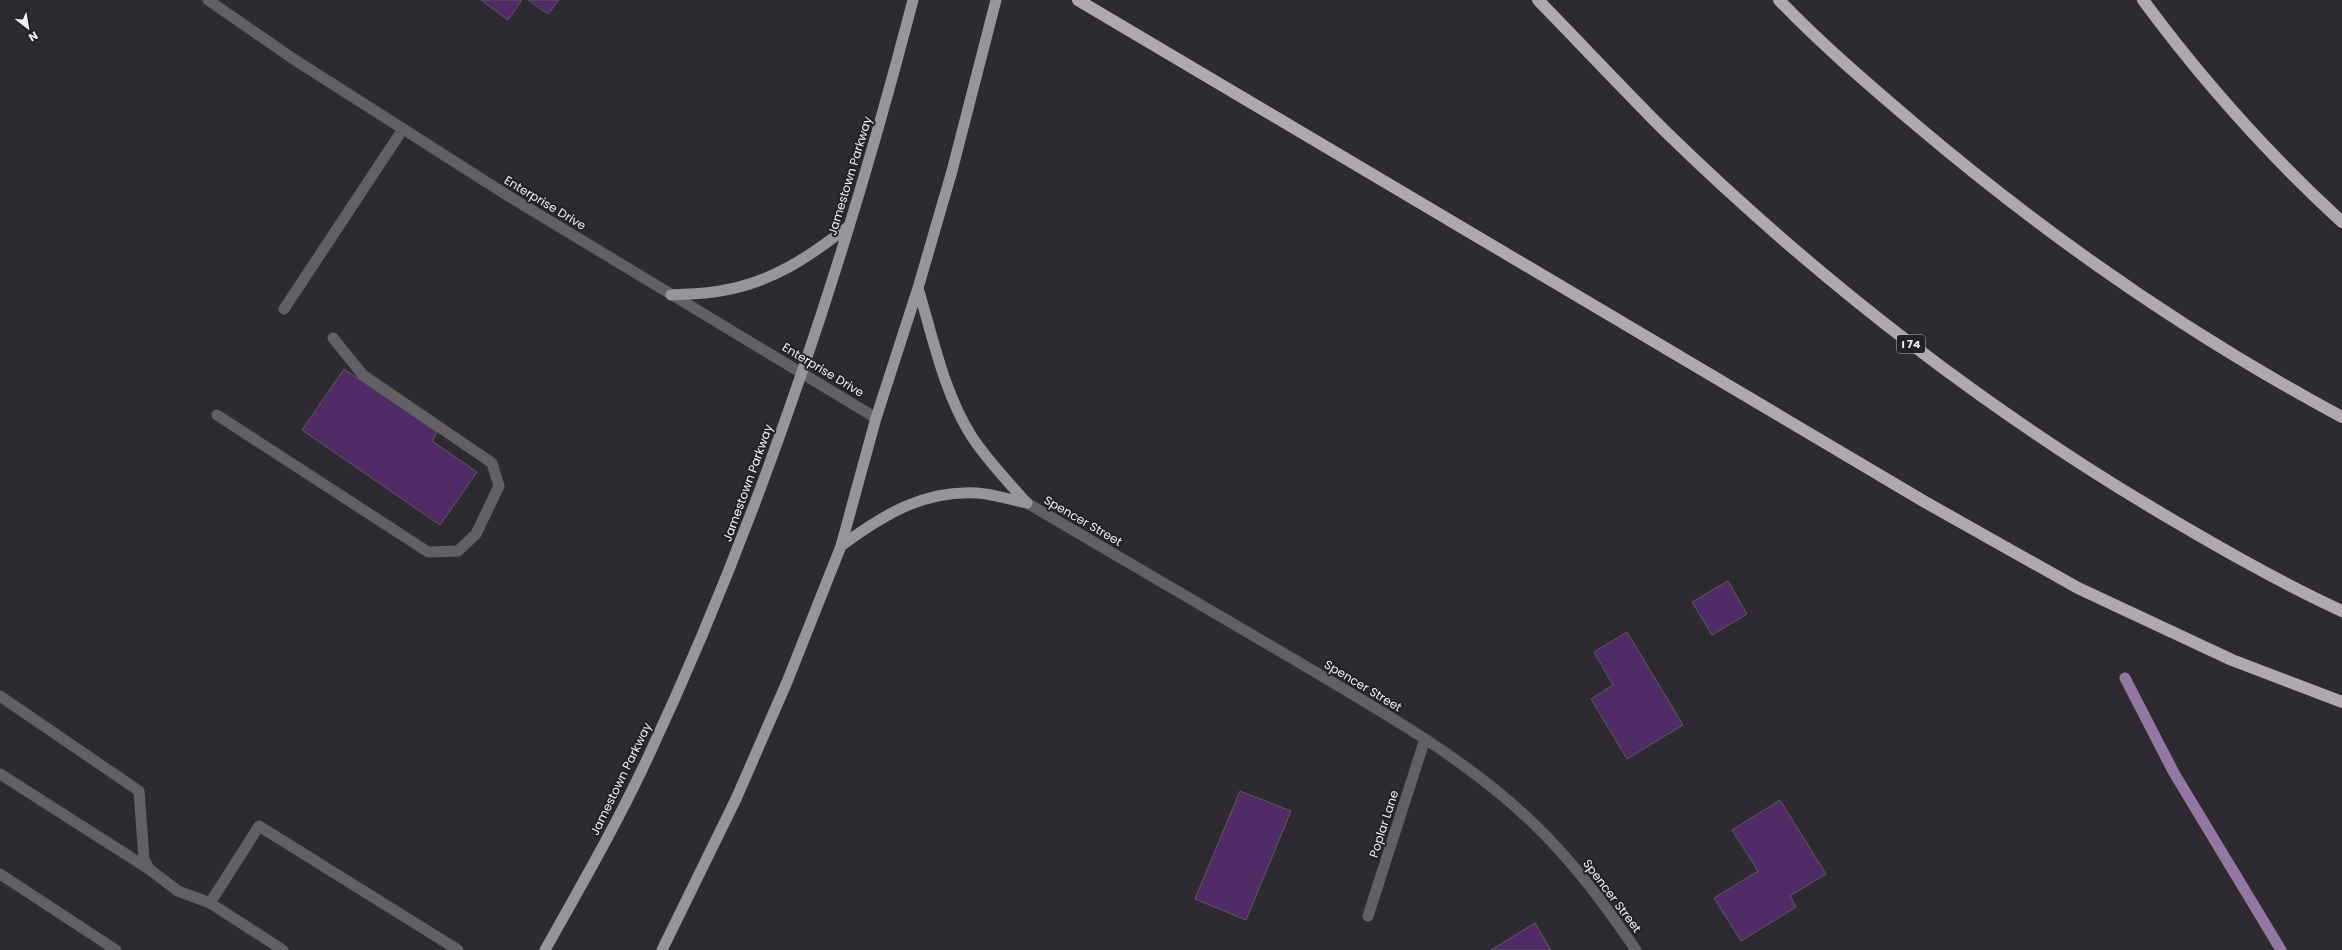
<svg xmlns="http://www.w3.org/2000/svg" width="2342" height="950" font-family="Poppins,sans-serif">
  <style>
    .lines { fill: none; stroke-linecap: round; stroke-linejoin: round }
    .stream { stroke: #9378a3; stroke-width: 11 }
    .building { fill: #502b65; stroke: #5f5a62 }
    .service { stroke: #626064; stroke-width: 11 }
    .minor { stroke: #626064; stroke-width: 11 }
    .tertiary { stroke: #626064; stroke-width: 11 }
    .primary { stroke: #98949b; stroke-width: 11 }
    .motorway { stroke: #aea8b1; stroke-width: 12 }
    .labels { text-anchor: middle; stroke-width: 4; stroke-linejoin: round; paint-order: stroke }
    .shield { fill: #242027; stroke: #b6b2b8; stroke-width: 1 }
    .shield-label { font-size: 11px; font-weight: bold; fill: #f4f1f6 }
    .street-label { font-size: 12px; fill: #f4f1f6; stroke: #242027 }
  </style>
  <rect width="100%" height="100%" fill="#2e2a31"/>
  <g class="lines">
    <!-- stream -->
    <path class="stream" d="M2125 678 2174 773 2281 950"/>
  </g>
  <!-- building -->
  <path class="building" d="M481 0H522L508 20Z
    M528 0H559L548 14Z
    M344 369 437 432 432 441 477 472 440 525 302 430Z
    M1728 581 1747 614 1712 635 1692 602Z
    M1627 632 1683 725 1627 759 1591 699 1613 685 1594 652Z
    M1240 791 1291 811 1246 920 1195 899Z
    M1780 800 1826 874 1790 896 1796 907 1741 941 1714 898 1758 871 1732 830Z
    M1535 923 1551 950H1491Z"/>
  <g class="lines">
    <!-- service -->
    <path class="service" d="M284 309 403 129
      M217 415 428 552 458 551 476 534 499 486 492 463 363 375 333 338
      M0 696 139 791 144 859 149 869 178 891 210 903 283 950
      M0 774 149 869
      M0 874 116 950
      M210 903 259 826 458 950"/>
    <!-- minor -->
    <path class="minor" d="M1027 503C1117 556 1206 608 1295 660 1377 709 1463 756 1532 822 1572 860 1605 905 1636 950
      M1368 916 1425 739"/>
    <!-- tertiary -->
    <path class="tertiary" d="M208 0 295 60 510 197 876 418"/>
    <!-- primary -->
    <path class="primary" d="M918 288C933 338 944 393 972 437 988 461 1008 482 1027 503
      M671 295C687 294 704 294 720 291 771 283 809 257 849 226
      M841 546C883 515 923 490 977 493 993 494 1011 500 1027 503
      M545 950C581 886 618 822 649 755 762 513 846 258 913 0
      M662 950 736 799 787 682 841 546 876 418 918 288 952 171 996 0"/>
    <!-- motorway -->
    <path class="motorway" d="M1078 0 1925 502 2078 588 2232 660 2342 702
      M1538 0C1581 44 1623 89 1666 132 1814 276 1977 403 2154 509 2215 545 2277 581 2342 611
      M1779 0C1821 44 1868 84 1915 124 2047 236 2189 335 2342 417
      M2143 0C2202 80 2269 155 2342 222"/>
  </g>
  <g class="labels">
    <!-- shield labels -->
    <rect class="shield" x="1897" y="335" width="28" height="18" rx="3"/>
    <g class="shield-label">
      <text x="1911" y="348">I 74</text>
    </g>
    <!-- street labels -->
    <g class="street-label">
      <text transform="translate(850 176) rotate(-73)" y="4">Jamestown Parkway</text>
      <text transform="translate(545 203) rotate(31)" y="4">Enterprise Drive</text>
      <text transform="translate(823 370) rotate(31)" y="4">Enterprise Drive</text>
      <text transform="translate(748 483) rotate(-70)" y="4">Jamestown Parkway</text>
      <text transform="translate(1083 521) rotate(30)" y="4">Spencer Street</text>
      <text transform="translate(1363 686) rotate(31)" y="4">Spencer Street</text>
      <text transform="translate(621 779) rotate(-64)" y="4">Jamestown Parkway</text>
      <text transform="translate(1384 824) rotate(-72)" y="4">Poplar Lane</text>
      <text transform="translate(1612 896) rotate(53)" y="4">Spencer Street</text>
    </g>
  </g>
  <!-- north arrow -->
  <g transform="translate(28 28) rotate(149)" stroke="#242027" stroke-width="3" paint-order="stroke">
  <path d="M0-3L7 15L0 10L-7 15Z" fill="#f4f1f6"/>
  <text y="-6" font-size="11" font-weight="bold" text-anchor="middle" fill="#f4f1f6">N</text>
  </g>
</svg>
